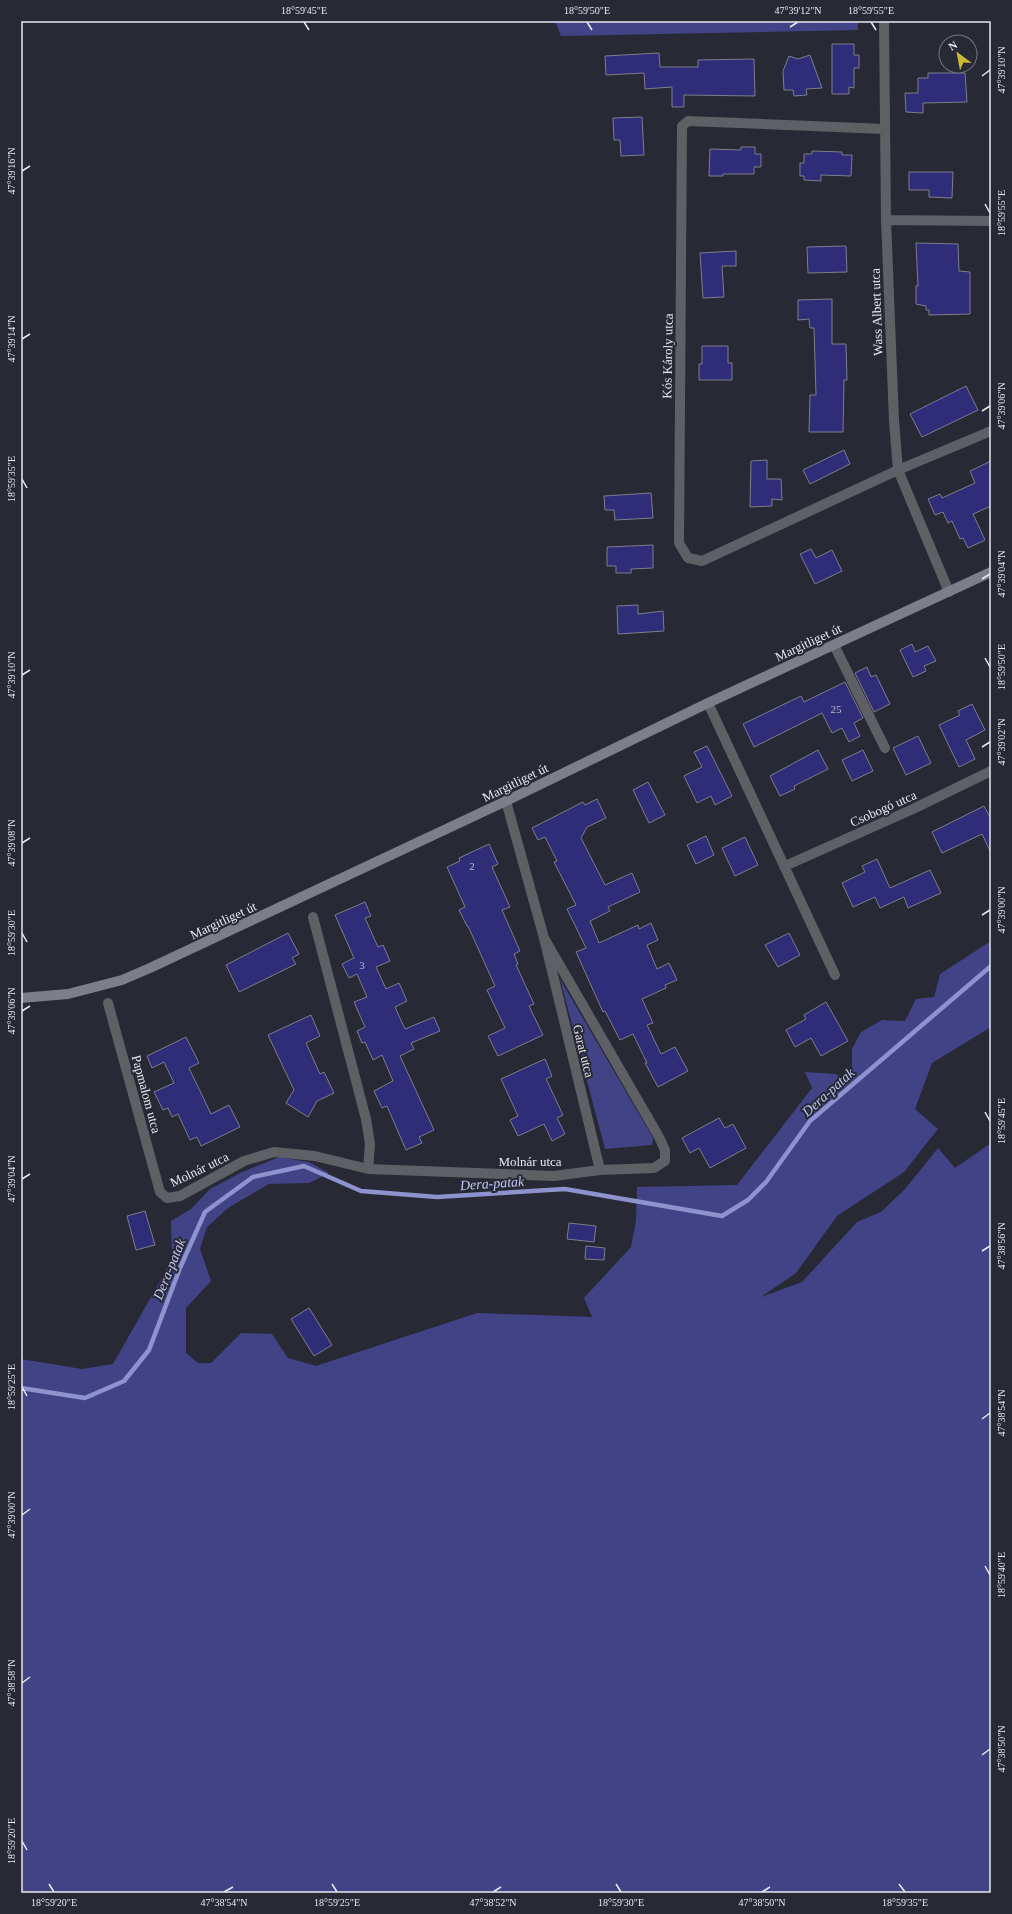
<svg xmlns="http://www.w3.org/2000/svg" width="1012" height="1914" font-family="'Times New Roman',serif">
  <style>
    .green { fill: #414386 }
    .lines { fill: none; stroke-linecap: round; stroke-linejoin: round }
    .stream { stroke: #8e92ce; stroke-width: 4.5 }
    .building { fill: #2f2d78; stroke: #7c7e8c }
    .street { stroke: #5f6066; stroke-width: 10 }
    .secondary { stroke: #7d7e88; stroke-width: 10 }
    .ticks { fill: none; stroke: #e8e9f1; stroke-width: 1.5 }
    .labels { text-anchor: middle; stroke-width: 4; stroke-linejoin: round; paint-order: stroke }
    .number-label { font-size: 11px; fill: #babad3 }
    .street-label { font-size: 13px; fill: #e8e9f1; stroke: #272934 }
    .water-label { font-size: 14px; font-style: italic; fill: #c2c8f4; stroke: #272934 }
    .neatline { fill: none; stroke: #e8e9f1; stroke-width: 1.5 }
    .ticks-label { font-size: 10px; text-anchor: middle; fill: #e8e9f1 }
  </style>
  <rect width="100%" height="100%" fill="#272934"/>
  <!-- green -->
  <path class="green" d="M555 21H858V30L561 36Z
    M991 941V1027L932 1063 915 1109 938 1129 904 1172 837 1216 796 1273 761 1297 802 1282 857 1222 881 1212 905 1189 938 1148 955 1168 991 1143V1893H21V1359L82 1369 113 1364 172 1260 171 1221 191 1209 210 1189 240 1173 279 1157 309 1162 329 1173 309 1183 269 1184 228 1208 207 1227 200 1249 211 1281 186 1308V1353L198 1363H211L241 1333 272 1334 288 1358 316 1366 477 1313 592 1317 584 1298 631 1247 636 1220 637 1187 737 1185 812 1088 805 1072 836 1074 845 1079 852 1066V1049L861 1032 882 1020 905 1021 916 999 934 997 940 974Z
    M560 979 653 1138 652 1145 605 1149Z"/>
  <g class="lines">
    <!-- stream -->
    <path class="stream" d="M21 1388 85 1398 124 1381 149 1350 180 1268 205 1212 253 1177 304 1166 361 1191 437 1197 565 1189 722 1216 748 1200 766 1182 810 1121 991 966"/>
  </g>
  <!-- building -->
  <path class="building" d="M832 44H854V55H859V68H854V88L849 87V94H832Z
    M659 53 660 67H698V60L754 59 755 96 684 95V107H672V87L645 89 644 73 606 75 605 56Z
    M810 55 822 88 806 89 807 95 794 96 793 90H784L783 71 789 56 798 59Z
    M928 73H965L967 102 923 103V113L906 112 905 93H918V78H928Z
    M642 117 644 155 621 156 620 140H614L613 118Z
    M741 147H755V154H761V167H754V174H723V176H709L710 149 741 150Z
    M812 151 842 152V155H852L851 176 821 175V181L804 180V176H800V163H804V154H812Z
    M909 172H953L952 198 929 197V190H909Z
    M916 243 958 244 959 271 970 272V314L929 315V310H926V306L916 304V286H918Z
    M846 246 847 272 808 273 807 247Z
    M736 251V266H722L724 297 703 298 700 253Z
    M832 299V344H846L847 380H844L843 432H809L810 395H816L814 328H810L809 319 798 320V300Z
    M702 346H728V363H732V380H699V364H702Z
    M966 386 978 410 922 437 910 414Z
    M844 450 850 464 810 484 803 470Z
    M767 460V479H781L782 500 772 499V506L750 507 751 461Z
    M991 461V506L973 514 985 540 968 548 963 538 960 539 952 521 948 523 943 512 935 515 928 499 940 494 942 498 975 483 970 471Z
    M651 493 653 518 615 520 614 510H605L604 496Z
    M653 545V568L631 569V573H616V566H607V547Z
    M811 549 816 558 832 550 842 571 815 584 800 554Z
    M638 605V614L663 611 664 631 618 634 617 606Z
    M912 644 915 652 928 646 936 661 924 666 926 671 913 677 900 650Z
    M867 667 871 677 876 675 890 704 874 712 855 673Z
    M845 682 863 718 854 723 860 736 849 742 842 728 832 733 822 713 754 747 743 724 801 696 804 702Z
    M972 704 985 730 966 740 975 759 959 767 939 725 960 715 958 711Z
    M918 736 931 763 906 775 893 748Z
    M707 746 732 796 715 805 711 796 697 803 684 776 702 767 694 752Z
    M818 750 828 769 794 786 795 789 780 796 770 776Z
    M863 750 873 771 852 781 842 760Z
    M648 782 665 815 649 823 633 790Z
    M597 799 606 818 587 827 581 838 605 885 632 873 640 892 608 907 610 911 590 921 599 943 638 925 639 929 651 923 658 940 647 945 657 969 669 963 677 980 665 985 666 988 642 999 653 1023 647 1025 661 1054 675 1047 688 1071 658 1087 645 1063H647L633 1034 620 1040 605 1011 603 1012 576 952 586 948 567 909 576 905 554 862 557 861 545 837 538 840 532 828 583 802 585 805Z
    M984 806 991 819V853L982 834 942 853 932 832Z
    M706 836 714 855 696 864 687 845Z
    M745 837 758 865 735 876 722 848Z
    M489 844 498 864 492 867 510 907 502 910 520 951 514 954 518 964 516 965 534 1004 529 1006 543 1035 498 1056 488 1036 505 1028 487 990 495 986 468 926H467L459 910 465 907 447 867 460 861 459 858Z
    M877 859 890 888 930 870 941 893 908 908 904 897 880 908 875 897 853 907 842 883 865 872 862 866Z
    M365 902 371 916 365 918 378 947 383 945 390 961 376 967 386 989 399 983 407 1001 395 1007 405 1029 434 1017 440 1031 411 1043 414 1049 400 1056 434 1130 419 1137 422 1143 406 1150 387 1106 382 1108 374 1091 393 1081 382 1055 373 1060 365 1042 362 1043 357 1031 365 1027 354 1002 367 997 357 974 349 978 342 964 354 958 335 915Z
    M288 933 299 954 292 958 296 964 239 992 226 965Z
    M789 933 800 955 778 967 765 945Z
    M826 1002 848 1041 821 1056 811 1038 795 1047 786 1030 806 1019 804 1015Z
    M311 1015 320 1036 306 1043 320 1074 324 1072 334 1093 317 1101 308 1117 286 1103 294 1090 268 1035Z
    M186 1037 199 1063 189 1068 211 1114 229 1105 240 1127 201 1146 197 1137 190 1140 178 1114 172 1117 168 1108 163 1110 154 1092 174 1083 164 1062 152 1068 147 1056Z
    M545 1059 552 1076 546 1079 563 1115 557 1118 565 1134 552 1141 544 1124 518 1136 510 1120 518 1116 501 1079Z
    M719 1118 725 1128 733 1124 746 1148 710 1168 699 1148 690 1153 682 1138Z
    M145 1211 155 1245 136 1250 127 1216Z
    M569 1223 596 1226 594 1242 567 1239Z
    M586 1246 605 1248 604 1260 585 1259Z
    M309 1308 332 1345 314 1356 291 1319Z"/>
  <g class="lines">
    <!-- street -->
    <path class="street" d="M884 21 886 220 894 421 898 470 949 592
      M884 129 688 121 682 126 679 543 688 558 702 561 898 470 991 431
      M886 220 991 221
      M834 645 885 748
      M708 703 835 975
      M506 801 544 938 600 1170
      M785 866 913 809 991 771
      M313 917 366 1119 370 1144 368 1169
      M108 1003 160 1192 167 1198 180 1196 244 1161 274 1152 315 1156 368 1169 554 1176 600 1170 654 1168 665 1161V1150L659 1137 544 938"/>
    <!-- secondary -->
    <path class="secondary" d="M21 998 68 994 122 980 150 968 506 801 708 703 991 572"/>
  </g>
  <!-- ticks -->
  <path class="ticks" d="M304 22 309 30M587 22 592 30M871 22 876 30M790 27 798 22M982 76 990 70M22 171 30 166M985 204 990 213M22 339 30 334M982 411 990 406M22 479 27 488M982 579 990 574M985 658 990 667M22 675 30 670M982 747 990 742M22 843 30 838M982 915 990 910M22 933 27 942M22 1011 30 1006M985 1112 990 1121M22 1179 30 1174M982 1251 990 1246M22 1387 27 1396M982 1419 990 1413M22 1515 30 1509M985 1566 990 1575M22 1683 30 1677M982 1755 990 1749M22 1841 27 1850M49 1884 54 1892M332 1884 337 1892M616 1884 621 1892M899 1884 905 1892M224 1892 233 1887M493 1892 501 1887M762 1892 770 1887"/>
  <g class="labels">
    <!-- number labels -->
    <g class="number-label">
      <text x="836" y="713">25</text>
      <text x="472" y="870">2</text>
      <text x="362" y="969">3</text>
    </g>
    <!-- street labels -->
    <g class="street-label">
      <text transform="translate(876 312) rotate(-92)" y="5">Wass Albert utca</text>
      <text transform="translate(667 356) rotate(-89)" y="5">Kós Károly utca</text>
      <text transform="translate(808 642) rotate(-25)" y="5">Margitliget út</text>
      <text transform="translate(515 782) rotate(-26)" y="5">Margitliget út</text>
      <text transform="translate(883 808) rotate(-24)" y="5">Csobogó utca</text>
      <text transform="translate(223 920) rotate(-25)" y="5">Margitliget út</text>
      <text transform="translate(584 1051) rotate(76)" y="5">Garat utca</text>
      <text transform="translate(147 1094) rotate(75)" y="5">Papmalom utca</text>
      <text x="530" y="1166">Molnár utca</text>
      <text transform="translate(199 1169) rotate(-26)" y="5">Molnár utca</text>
    </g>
    <!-- water labels -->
    <g class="water-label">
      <text transform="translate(828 1092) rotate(-42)" y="5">Dera-patak</text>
      <text transform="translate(492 1183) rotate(-4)" y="5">Dera-patak</text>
      <text transform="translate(169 1269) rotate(-68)" y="5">Dera-patak</text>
    </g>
  </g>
  <!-- border -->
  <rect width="1012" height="1914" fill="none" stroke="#272934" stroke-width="44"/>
  <!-- north arrow -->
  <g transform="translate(958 54) rotate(328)"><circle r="19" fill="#272934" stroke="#747680"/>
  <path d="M0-3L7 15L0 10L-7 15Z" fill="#ceb837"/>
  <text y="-6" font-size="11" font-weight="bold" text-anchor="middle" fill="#e8e9f1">N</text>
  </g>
  <rect x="22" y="22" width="968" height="1870" class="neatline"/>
  <g class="ticks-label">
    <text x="304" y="14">18°59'45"E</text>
    <text x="587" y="14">18°59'50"E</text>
    <text x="798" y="14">47°39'12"N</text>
    <text x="871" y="14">18°59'55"E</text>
    <text transform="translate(1001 70) rotate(-90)" y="4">47°39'10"N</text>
    <text transform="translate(11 171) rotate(-90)" y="4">47°39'16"N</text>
    <text transform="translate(1001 213) rotate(-90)" y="4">18°59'55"E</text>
    <text transform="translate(11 339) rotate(-90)" y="4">47°39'14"N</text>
    <text transform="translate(1001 406) rotate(-90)" y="4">47°39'06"N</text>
    <text transform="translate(11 479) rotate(-90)" y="4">18°59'35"E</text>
    <text transform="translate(1001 574) rotate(-90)" y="4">47°39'04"N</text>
    <text transform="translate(1001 667) rotate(-90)" y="4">18°59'50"E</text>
    <text transform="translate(11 675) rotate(-90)" y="4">47°39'10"N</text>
    <text transform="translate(1001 742) rotate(-90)" y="4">47°39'02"N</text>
    <text transform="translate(11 843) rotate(-90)" y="4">47°39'08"N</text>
    <text transform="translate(1001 910) rotate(-90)" y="4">47°39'00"N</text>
    <text transform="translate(11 933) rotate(-90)" y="4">18°59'30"E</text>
    <text transform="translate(11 1011) rotate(-90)" y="4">47°39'06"N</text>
    <text transform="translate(1001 1121) rotate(-90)" y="4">18°59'45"E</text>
    <text transform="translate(11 1179) rotate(-90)" y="4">47°39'04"N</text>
    <text transform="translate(1001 1246) rotate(-90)" y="4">47°38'56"N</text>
    <text transform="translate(11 1387) rotate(-90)" y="4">18°59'25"E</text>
    <text transform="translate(1001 1413) rotate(-90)" y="4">47°38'54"N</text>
    <text transform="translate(11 1515) rotate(-90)" y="4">47°39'00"N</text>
    <text transform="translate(1001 1575) rotate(-90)" y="4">18°59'40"E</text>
    <text transform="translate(11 1683) rotate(-90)" y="4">47°38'58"N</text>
    <text transform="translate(1001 1749) rotate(-90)" y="4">47°38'50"N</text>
    <text transform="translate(11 1841) rotate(-90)" y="4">18°59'20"E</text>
    <text x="54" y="1906">18°59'20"E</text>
    <text x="224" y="1906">47°38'54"N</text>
    <text x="337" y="1906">18°59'25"E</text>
    <text x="493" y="1906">47°38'52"N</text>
    <text x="621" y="1906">18°59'30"E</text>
    <text x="762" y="1906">47°38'50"N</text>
    <text x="905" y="1906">18°59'35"E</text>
  </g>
</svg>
